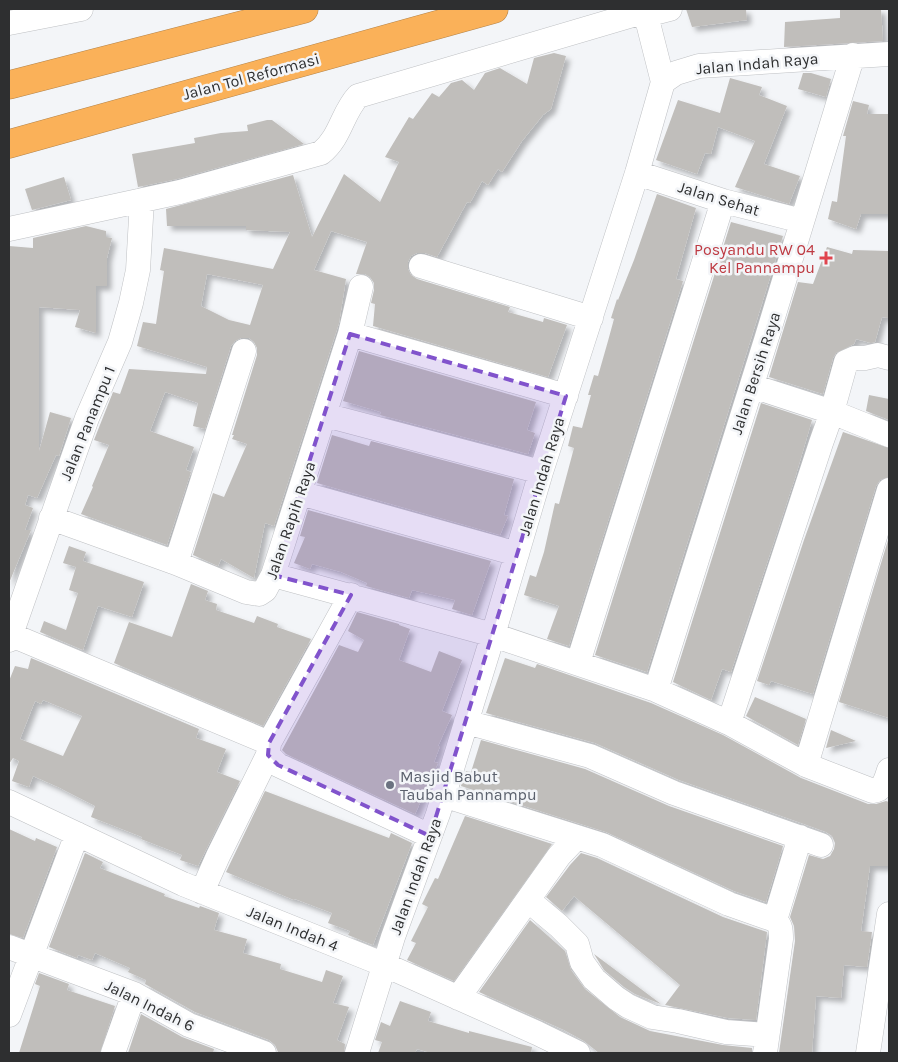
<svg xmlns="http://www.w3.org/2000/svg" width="898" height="1062" font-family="Karla,sans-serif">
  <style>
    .building { fill: #c0bebb; fill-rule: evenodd; filter: url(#shadow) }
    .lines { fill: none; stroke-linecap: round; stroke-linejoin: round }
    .street-casing { stroke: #bfc1c4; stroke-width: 25 }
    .highway-casing { stroke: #b3844b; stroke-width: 29 }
    .street { stroke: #fff; stroke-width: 24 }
    .highway { stroke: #fab159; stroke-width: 28 }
    .marked { fill: #8153cc; fill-opacity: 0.2; stroke: #8153cc; stroke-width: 4; stroke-dasharray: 10 6; stroke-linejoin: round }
    .health-dot { fill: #e0444e; stroke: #f3f5f8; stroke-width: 2 }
    .worship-dot { fill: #6b7280; stroke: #f3f5f8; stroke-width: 2 }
    .labels { text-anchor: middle; stroke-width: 5; stroke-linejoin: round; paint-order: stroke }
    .street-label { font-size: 16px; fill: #2e2f30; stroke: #f3f5f8 }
    .health-label { font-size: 16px; fill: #be3a42; stroke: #f3f5f8; text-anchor: end }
    .worship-label { font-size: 16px; fill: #5b616d; stroke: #f3f5f8; text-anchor: start }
  </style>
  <defs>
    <filter id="shadow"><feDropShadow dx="4.5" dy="4.5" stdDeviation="2.5" flood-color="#0004"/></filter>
  </defs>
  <rect width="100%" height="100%" fill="#f3f5f8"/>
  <!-- building -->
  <path class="building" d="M686 9H746L747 20 692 27Z
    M840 9H881L883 41 784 47 785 22 840 18Z
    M554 53 566 56 551 109 543 115 522 141 502 172 498 169 488 185 482 181 470 203 467 202 437 257 425 253H417L411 256 408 262V269L411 275 417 279 510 307 508 312 543 322 544 318 567 325 548 377 373 326 375 304 371 303 374 290V283L370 277 365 274H356L367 242 331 231 314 270 346 279 339 323 274 526 265 523 254 578 221 559 218 566 193 555 213 493 224 497 247 444 232 439 234 435H232L257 355V348L254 342 249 338H241L235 341 231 346 205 429 193 426 198 403 165 392 150 431 194 447 186 470 191 472 167 545 81 514 93 487 92 486 109 445 94 440 113 392 120 394 129 369 206 374 207 367 137 346 143 322 156 324 164 271 160 270 164 248 273 269 290 232 246 230V226H167L166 209 293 175 312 237 344 174 380 202 399 162 385 157 409 117 413 119 432 93 439 97 451 83 462 80 474 90 485 73 500 68 527 84 534 58ZM207 274 263 285 250 325 229 320 201 306Z
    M803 73H811L831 79 826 97 798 89Z
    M730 78 762 87 759 95 787 106 764 164 800 176 789 204 735 187 755 141 718 127 711 154 705 153 697 174 656 160 678 100 720 113Z
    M853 101 869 105 867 114H889V214H861L856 229 828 219 832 201 837 202 846 136H843Z
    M267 120H272L304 144 177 179 138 187 132 154 195 143 194 138 221 133 248 131 247 125Z
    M64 177 71 200 32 210 25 189Z
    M657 194 696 208 676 279 683 281 569 646 547 639 559 606 524 595 530 575 536 577 544 552 555 503 559 504 574 448 568 446 573 426 582 428 591 395H588L594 375 598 376 608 341 614 319 611 318 617 299 618 300 634 260Z
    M731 222 783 236 647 672 595 655Z
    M86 226 106 231V237L112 238 107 258V286H96V333L75 327 80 310 39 307V451L50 412 71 418 59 456 56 455 37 498 28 495 25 505 33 508 25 530H31L9 583V246L33 248V238Z
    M827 247 852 254 853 250 889 251V318L882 317 875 342 871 343 856 339 854 344 836 353 833 358 823 394 769 377 798 282 813 284Z
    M359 351 536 402 527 430 535 433 528 454 380 415 381 412 343 401Z
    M869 395 889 399V420L866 411Z
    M761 403 812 420 795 478 731 672 722 669 711 700 673 682Z
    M843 432 889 448V477L880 480 876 486 813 694 771 681 769 685 757 681 804 540Z
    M332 435 369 446 371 441 514 479 504 515 508 516 500 535 317 483Z
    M308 510 491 561 472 615 452 609 455 600 412 590 409 598 366 586 367 583 341 572 312 564 310 569 294 563 305 537 300 536Z
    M889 537V718L839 702Z
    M69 546 86 552 83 561 144 582 132 617 98 606 83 650 40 632 44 621 66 630 78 593 69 590 76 567 63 563Z
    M191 584 208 591 205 600 217 604 216 610 254 623 257 616 278 624 277 627 311 639 263 726 114 663 129 622 172 637Z
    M357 612 399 624V625L410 629 399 660 431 672 439 651 462 660 442 711 452 715 438 746H440L434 762 438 763 415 814 286 754 282 750 339 645 358 652 364 640 348 631Z
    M31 658 199 729 196 738 226 749 217 772 240 781 198 866 180 860 182 855 141 839 142 837 91 817 95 806 58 787 33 776 29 787 12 781 19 761 13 758 9 764V681L15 666 28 669ZM43 700 82 716 63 756 20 739 35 701 41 704Z
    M505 658 535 668 537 664 651 703 723 735 801 778 868 804H876L886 801 889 802V866H870L861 931 872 932 867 967 844 965 841 998 816 996 812 1053H779L795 941 794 926 790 917 809 855 823 859 830 856 834 849 835 843 832 836 826 832 804 824 679 780 595 743 486 713Z
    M755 697 806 719 798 745 746 716Z
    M831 730 856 741 826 748Z
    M481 740 585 769 669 806 783 846 766 902 734 891 606 832 461 786 466 771 471 772Z
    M265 791 389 838 391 833 412 843 373 945 348 935 350 931 328 923 332 913 295 899 294 900 226 872Z
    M465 816 552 844 454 981 407 960 416 943 411 941 428 907 422 904 435 878 438 879Z
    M9 829 35 841 36 838 57 847 23 938 9 934Z
    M85 853 103 862 100 868 165 894 164 896 199 908 200 906 219 913 214 930 247 939 243 953 281 964 280 969 322 982 326 970 343 976 333 1003 349 1007 337 1040 345 1044 344 1053 278 1052 275 1045 269 1040 195 1012 145 984 146 980 128 972 130 968 95 953 92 960 78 955 77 958 49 947Z
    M581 853 597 858 723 917 767 932 756 1020 728 1018 665 1005 680 985 574 896 562 911 546 897 570 865Z
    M530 920 565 951 571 970 585 989 620 1017 650 1031 723 1045 752 1048V1053H599L584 1041 564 1030 479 992Z
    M594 954 661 1004 635 994 624 987 604 970Z
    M39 973 69 984 67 990 115 1006 100 1053H19L40 986 35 984Z
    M400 1001 431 1012 428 1021 469 1033V1031L532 1047 531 1053H431L417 1049 415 1053H378L382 1042 375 1040 381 1022 390 1026Z
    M141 1014 182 1037 214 1049 213 1053H128Z"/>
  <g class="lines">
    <!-- street casing -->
    <g class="street-casing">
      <path id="street" d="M643 16 670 9
        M9 23 81 9
        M637 173 723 201 802 221
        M9 229 180 192 321 153C341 137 342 113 358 96L636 14 647 19 663 82
        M421 266 591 318
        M350 334 566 396
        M752 386 832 412 889 435
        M325 415 541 472
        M300 493 517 554
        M51 518 176 563 246 592 259 594 265 590 273 575 350 334 361 287
        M176 563 244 351
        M273 575 493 635 656 690 729 723 806 765 873 791C884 790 886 779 889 770
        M9 634 269 743
        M9 640 87 418 120 342 131 303 138 270 142 200
        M578 663 723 201
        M656 690 766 340 853 55
        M466 722 590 756 674 793 821 845
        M729 723 821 443 832 412 846 362 855 358H865L878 355 889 358
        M268 755 278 765 430 836
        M806 765 889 490
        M443 795 602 845 729 904 775 920C781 925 781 931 781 939L765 1053
        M9 802 183 884 385 965 537 1033 578 1053
        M202 892 218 856 268 755 269 743 351 595
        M528 900 559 926 577 944 582 962 594 979 616 998 628 1006 652 1017 678 1021 726 1032 767 1035
        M775 920 800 837
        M9 947 134 994 189 1025 264 1053
        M458 998 559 856 577 837
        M9 1015 77 834
        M113 1053 134 994
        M357 1053 393 937 438 814 493 635 541 472 637 173 663 82 676 73 699 66 889 54
        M868 1053 889 914"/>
    </g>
    <!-- highway casing -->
    <g class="highway-casing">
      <path id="highway" d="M9 85 304 9
        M9 144 494 9"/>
    </g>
    <!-- street -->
    <use href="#street" class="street"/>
    <!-- highway -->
    <use href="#highway" class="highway"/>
  </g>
  <!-- marked area -->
  <path class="marked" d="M350 334 566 396 430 836 278 765 268 755 269 743 351 595 273 575Z"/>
  <!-- markers -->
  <path class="health-dot" d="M823.5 250.5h5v5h5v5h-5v5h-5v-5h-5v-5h5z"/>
  <circle class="worship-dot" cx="390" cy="785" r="5"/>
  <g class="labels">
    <!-- street labels -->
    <g class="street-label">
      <text transform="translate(757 63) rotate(-5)" y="6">Jalan Indah Raya</text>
      <text transform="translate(251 76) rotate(-15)" y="6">Jalan Tol Reformasi</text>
      <text transform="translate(719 198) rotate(17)" y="6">Jalan Sehat</text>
      <text transform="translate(755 373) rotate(-72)" y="6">Jalan Bersih Raya</text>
      <text transform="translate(87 423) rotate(-68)" y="6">Jalan Panampu 1</text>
      <text transform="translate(541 476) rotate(-73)" y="6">Jalan Indah Raya</text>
      <text transform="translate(290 520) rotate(-71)" y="6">Jalan Rapih Raya</text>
      <text transform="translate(415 876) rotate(-70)" y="6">Jalan Indah Raya</text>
      <text transform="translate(293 928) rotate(22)" y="6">Jalan Indah 4</text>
      <text transform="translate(150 1005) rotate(26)" y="6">Jalan Indah 6</text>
    </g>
    <!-- health labels -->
    <g class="health-label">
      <text x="815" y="255">Posyandu RW 04<tspan x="815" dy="18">Kel Pannampu</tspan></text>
    </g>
    <!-- worship labels -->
    <g class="worship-label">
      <text x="400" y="782">Masjid Babut<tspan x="400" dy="18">Taubah Pannampu</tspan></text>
    </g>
  </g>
  <!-- border -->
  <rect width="898" height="1062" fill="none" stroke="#2e2f30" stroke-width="20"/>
</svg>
